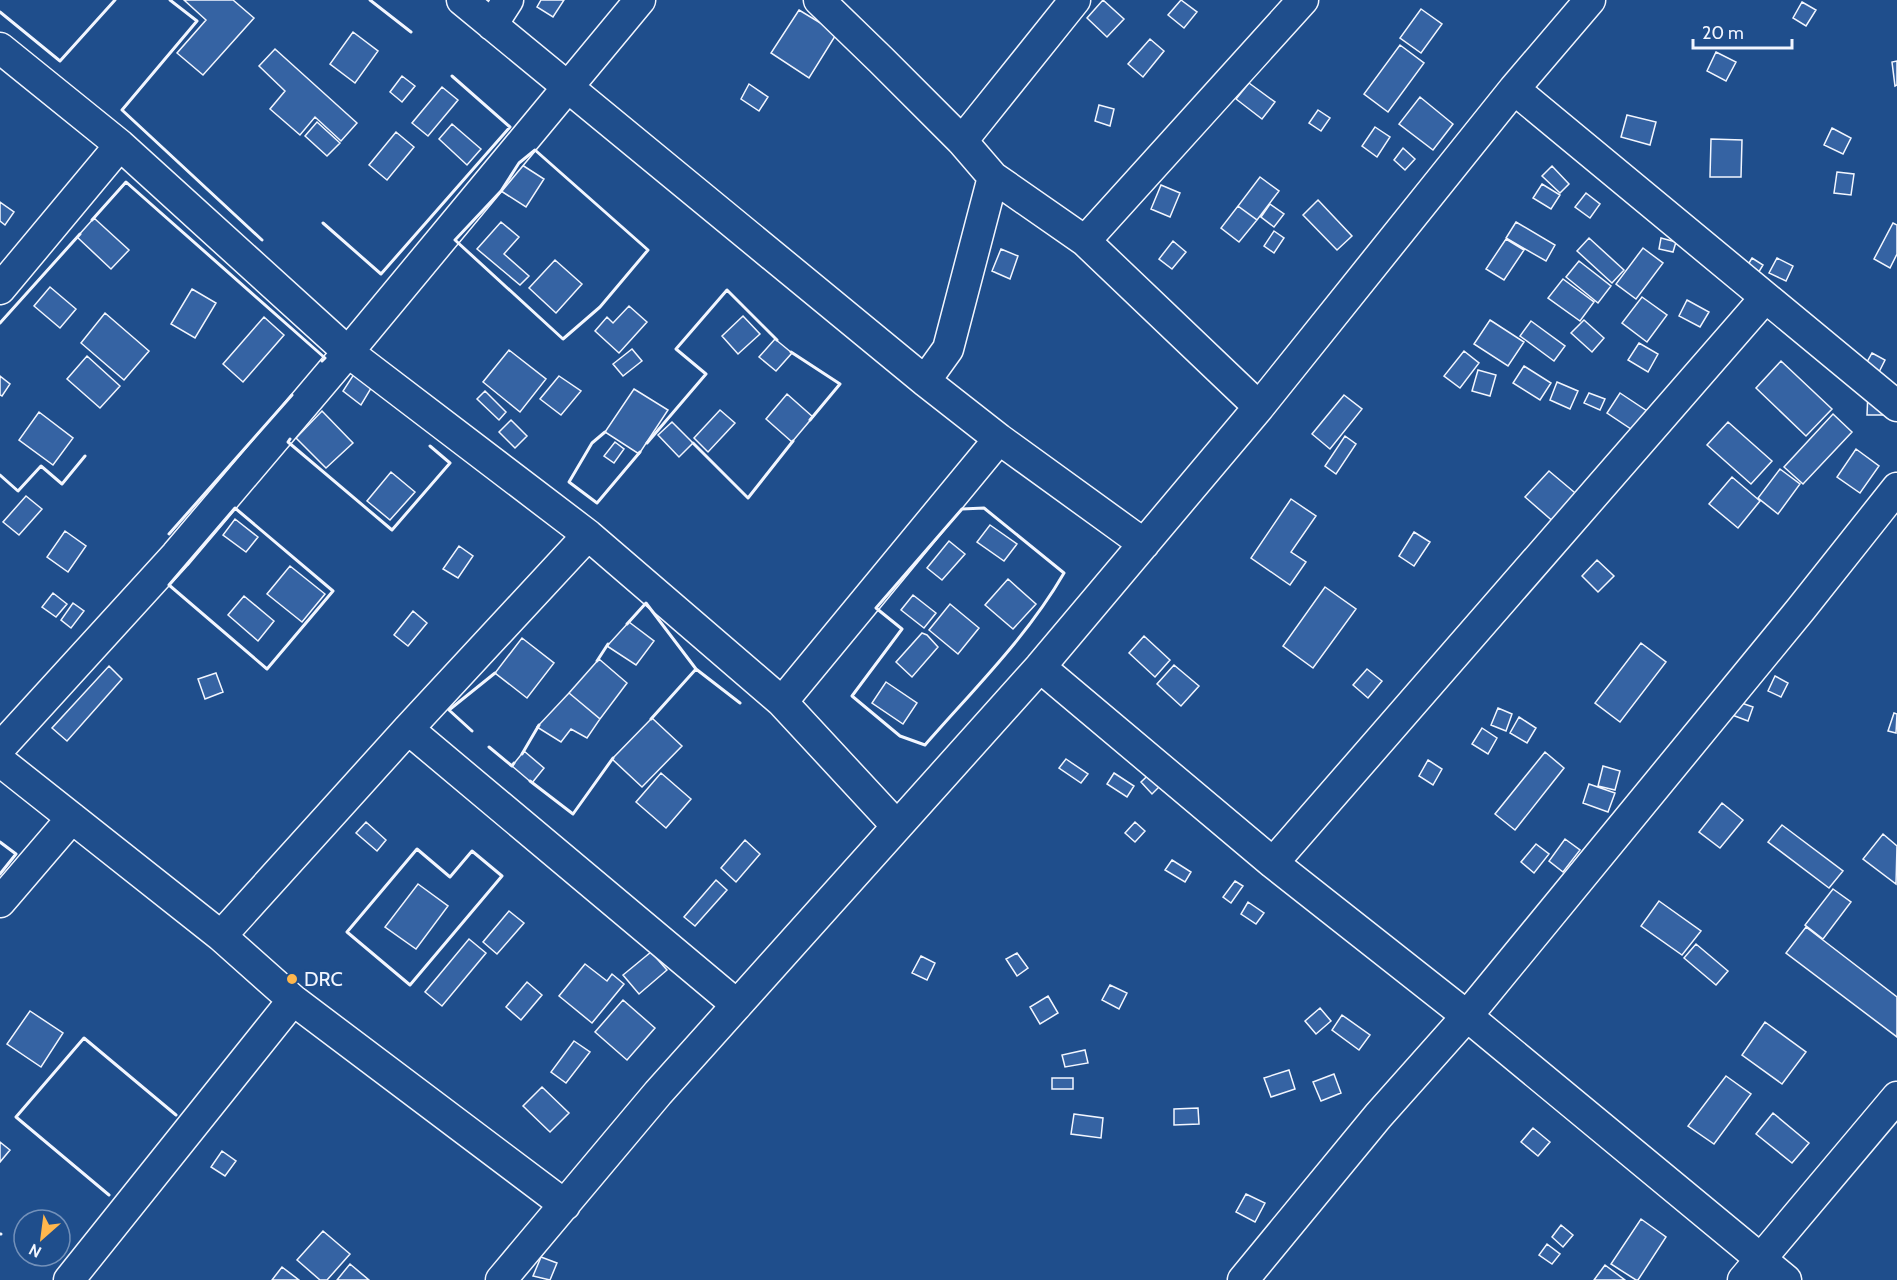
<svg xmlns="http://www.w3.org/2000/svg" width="1897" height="1280" font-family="Cabin,sans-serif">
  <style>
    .building { fill: #3563a3; stroke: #f2f6ff; stroke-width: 1.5 }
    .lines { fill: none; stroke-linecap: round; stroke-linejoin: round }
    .minor-casing { stroke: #f2f6ff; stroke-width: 33 }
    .minor { stroke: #1f4e8c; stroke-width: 30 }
    .wall { stroke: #f2f6ff; stroke-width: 3 }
    .poi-dot { fill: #ffb74d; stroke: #1f4e8c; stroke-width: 2 }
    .labels { text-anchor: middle; stroke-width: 4.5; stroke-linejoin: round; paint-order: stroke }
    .poi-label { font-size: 20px; fill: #f2f6ff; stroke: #1f4e8c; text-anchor: start }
  </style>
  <rect width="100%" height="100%" fill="#1f4e8c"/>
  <!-- building -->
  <path class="building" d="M184 0H233L254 18 203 75 177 53 206 20Z
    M541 0H564L553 17 537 7Z
    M1103 0 1124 19 1107 37 1087 18Z
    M1181 0 1197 12 1184 28 1168 15Z
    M1802 2 1816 10 1806 26 1793 18Z
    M1421 9 1442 24 1421 53 1400 38Z
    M799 10 837 33 809 78 771 53Z
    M353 32 378 51 355 83 330 64Z
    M1150 39 1164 51 1143 77 1128 64Z
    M1400 45 1424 63 1388 112 1364 94Z
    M275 49 357 123 341 141 315 117 300 135 270 109 285 91 259 66Z
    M1716 52 1736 62 1726 81 1707 71Z
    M1897 61V85L1895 86 1892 62Z
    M402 76 415 86 402 102 390 92Z
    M1249 83 1275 102 1262 119 1236 99Z
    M749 84 768 97 759 111 741 99Z
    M442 87 458 100 428 136 412 123Z
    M1420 97 1453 124 1433 150 1399 124Z
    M1099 105 1114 109 1110 126 1095 121Z
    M1318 110 1330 118 1321 131 1309 123Z
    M1627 115 1656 122 1650 145 1621 137Z
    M317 122 340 143 327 156 305 136Z
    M452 124 481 149 467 165 439 139Z
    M1375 127 1390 137 1377 157 1362 146Z
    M1832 128 1851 138 1843 154 1824 145Z
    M396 132 414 147 387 180 369 165Z
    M1711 139 1742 140 1741 177H1710Z
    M1403 148 1415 159 1405 170 1394 160Z
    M519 163 544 179 526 207 501 191Z
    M1552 166 1569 184 1560 193 1542 176Z
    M1837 172 1854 174 1851 195 1834 193Z
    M1260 177 1279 191 1257 220 1238 206Z
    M1542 184 1560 195 1551 209 1533 198Z
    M1161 185 1180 193 1170 217 1151 209Z
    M1586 193 1600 204 1590 218 1575 207Z
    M1318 200 1352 236 1337 250 1303 215Z
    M0 202 14 212 5 225 0 221Z
    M1270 204 1284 214 1274 227 1261 217Z
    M1238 206 1257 220 1239 242 1221 228Z
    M94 218 129 250 111 269 77 237Z
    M501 222 519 237 504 254 529 276 520 285 477 249Z
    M1516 222 1555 245 1546 261 1506 238Z
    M1893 223 1897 225V254L1890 268 1874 259Z
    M1274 231 1284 238 1274 253 1264 246Z
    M1589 238 1624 270 1612 283 1577 251Z
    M1661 238 1676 242 1673 252 1659 249Z
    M1506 239 1524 250 1504 280 1486 269Z
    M1173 241 1186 252 1172 269 1159 259Z
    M1643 248 1663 263 1636 299 1616 284Z
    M1001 249 1018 256 1010 279 992 271Z
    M1752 258 1763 265 1757 275 1746 268Z
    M1777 258 1793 266 1786 281 1769 273Z
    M555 260 582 284 556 313 529 288Z
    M1579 261 1611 286 1598 303 1566 277Z
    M1563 279 1594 302 1580 321 1548 298Z
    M50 287 76 309 60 328 34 306Z
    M192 289 216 303 195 338 171 324Z
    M1642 297 1667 315 1647 342 1622 323Z
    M1687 300 1709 312 1700 327 1679 316Z
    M629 306 647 322 619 353 595 331 607 317 613 323Z
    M105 313 149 351 124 380 81 343Z
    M743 316 760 334 738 354 722 336Z
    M264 317 284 335 243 382 223 364Z
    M1490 320 1524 342 1508 366 1474 344Z
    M1584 320 1604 338 1592 352 1571 333Z
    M1531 321 1565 346 1554 361 1520 336Z
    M775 339 792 353 776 371 759 357Z
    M1639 343 1658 354 1648 372 1628 360Z
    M632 349 642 361 623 376 613 364Z
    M509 350 546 379 520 412 483 382Z
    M1464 351 1479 363 1460 388 1444 376Z
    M1872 353 1885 360 1876 378 1862 371Z
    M87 356 120 386 100 408 67 379Z
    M1781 361 1832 409 1806 436 1756 388Z
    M1524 366 1551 383 1540 400 1513 383Z
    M1478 370 1496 375 1490 396 1472 391Z
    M356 371 373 385 361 405 343 391Z
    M0 376 10 384 2 396 0 395Z
    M559 376 581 391 561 415 540 399Z
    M1557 382 1578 391 1570 409 1550 400Z
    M634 389 668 410 639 454 605 432Z
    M485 391 506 412 499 420 477 399Z
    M1868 392 1884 415H1867Z
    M1589 393 1605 399 1600 410 1584 403Z
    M1620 393 1653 415 1640 435 1607 413Z
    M787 394 813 417 792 442 766 419Z
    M1344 395 1362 409 1330 449 1312 434Z
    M720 410 735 423 708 452 694 438Z
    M322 411 353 443 326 468 296 438Z
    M39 412 73 438 53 465 19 440Z
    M1833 414 1852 432 1803 484 1784 467Z
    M511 420 527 436 515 448 499 432Z
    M672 422 693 443 679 457 658 435Z
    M1728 422 1772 461 1751 484 1707 445Z
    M1345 436 1356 444 1336 474 1325 466Z
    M615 442 624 449 614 463 604 456Z
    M1856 449 1879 466 1860 493 1837 477Z
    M1780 469 1800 484 1778 514 1758 498Z
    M1549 471 1580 497 1556 524 1525 497Z
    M391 472 415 492 390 520 367 501Z
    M1732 477 1760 501 1738 528 1709 504Z
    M26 496 42 509 19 535 3 522Z
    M1291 499 1316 516 1291 552 1306 562 1290 585 1251 558Z
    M235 519 258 537 246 552 223 535Z
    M990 525 1017 544 1004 561 977 542Z
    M65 531 86 546 68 572 47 557Z
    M1414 532 1430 542 1414 566 1399 556Z
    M949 541 965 554 942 580 927 568Z
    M459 546 473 556 458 578 443 569Z
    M1597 560 1614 576 1598 592 1582 576Z
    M290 566 325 594 302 622 267 594Z
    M1008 579 1036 604 1013 629 985 605Z
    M1325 587 1356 609 1313 668 1283 646Z
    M53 593 67 604 56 617 42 607Z
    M913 595 936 613 924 628 901 610Z
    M244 596 274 621 258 641 228 615Z
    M73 603 84 611 71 628 61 620Z
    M950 604 979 628 958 654 929 630Z
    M413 611 427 623 408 646 394 635Z
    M629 622 654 641 636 665 607 646Z
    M922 633 927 635 938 647 912 677 896 662Z
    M1144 636 1170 660 1155 677 1129 653Z
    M522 638 554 663 527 698 495 673Z
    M1641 643 1666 662 1620 722 1595 703Z
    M599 659 627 683 600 719 569 693Z
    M1174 665 1199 686 1181 706 1157 684Z
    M109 666 122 679 67 741 52 728Z
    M1367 669 1382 681 1368 698 1353 685Z
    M216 673 223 692 205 699 198 679Z
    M1775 676 1788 683 1781 697 1768 691Z
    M886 682 917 703 903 724 872 703Z
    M569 693 600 719 587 738 571 729 561 742 537 727Z
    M1733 700 1753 707 1748 721 1727 713Z
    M1498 708 1512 714 1506 731 1491 725Z
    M1894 713 1897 714 1896 733 1888 731Z
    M1519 717 1536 728 1527 743 1510 733Z
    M652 718 682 746 642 787 612 759Z
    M1482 728 1497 738 1488 754 1472 744Z
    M524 751 544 768 532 783 512 766Z
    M1545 752 1564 768 1515 830 1495 814Z
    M1066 759 1088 774 1081 783 1059 768Z
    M1164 760 1175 771 1152 794 1141 782Z
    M1428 760 1442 769 1433 785 1419 776Z
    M1603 766 1620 771 1615 790 1598 786Z
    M661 773 691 799 666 828 636 802Z
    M1114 773 1134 786 1127 797 1107 784Z
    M1589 784 1615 793 1608 812 1583 803Z
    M1722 803 1743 820 1720 848 1699 832Z
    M366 822 386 840 377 851 356 833Z
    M1135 822 1145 831 1135 842 1125 833Z
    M1782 825 1843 871 1829 888 1768 842Z
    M1883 834 1897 846 1896 884 1863 859Z
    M1565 839 1580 850 1563 872 1549 861Z
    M745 840 760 854 736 882 721 868Z
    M1536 844 1549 854 1534 873 1521 862Z
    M1172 860 1191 872 1185 882 1165 870Z
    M716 880 727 890 695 926 684 917Z
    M1235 881 1243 886 1231 903 1223 897Z
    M418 884 448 906 416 949 385 927Z
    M1833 889 1851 902 1823 939 1805 925Z
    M1659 901 1701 931 1682 955 1641 926Z
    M1248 902 1264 913 1256 924 1241 914Z
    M509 911 524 923 497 954 483 942Z
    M1806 927 1897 997V1037L1786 953Z
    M469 939 486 953 442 1006 425 992Z
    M1696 944 1728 971 1716 985 1684 958Z
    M651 952 667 970 639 994 623 975Z
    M1017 953 1028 968 1017 976 1006 959Z
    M921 956 935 963 927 980 912 973Z
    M585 964 607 981 612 974 624 984 592 1023 559 996Z
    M527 982 542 995 521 1020 506 1007Z
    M1110 985 1127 993 1119 1009 1102 1000Z
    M1048 996 1058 1013 1040 1024 1030 1007Z
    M623 1000 655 1028 627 1060 595 1032Z
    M1320 1008 1331 1021 1316 1034 1305 1021Z
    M30 1011 63 1033 41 1067 7 1044Z
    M1342 1015 1370 1035 1359 1050 1332 1030Z
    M1765 1022 1806 1052 1782 1084 1742 1055Z
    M574 1041 590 1052 566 1083 551 1072Z
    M1085 1050 1088 1063 1065 1067 1062 1055Z
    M1289 1070 1295 1089 1271 1097 1264 1078Z
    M1334 1074 1341 1093 1321 1101 1313 1082Z
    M1726 1076 1751 1094 1714 1144 1688 1126Z
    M1052 1078H1073V1089H1052Z
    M542 1087 569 1113 550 1132 523 1106Z
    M1198 1108 1199 1124 1174 1125V1109Z
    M1773 1113 1809 1143 1792 1163 1756 1134Z
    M1074 1114 1103 1118 1101 1138 1071 1134Z
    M1533 1128 1550 1142 1538 1156 1521 1142Z
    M0 1142 10 1150 0 1162Z
    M222 1151 236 1161 225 1176 211 1167Z
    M1246 1194 1265 1203 1255 1222 1236 1212Z
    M1641 1219 1666 1237 1638 1280H1636L1611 1264Z
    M1561 1225 1573 1235 1563 1247 1552 1237Z
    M323 1231 350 1254 327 1280H320L297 1260Z
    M1547 1244 1560 1254 1552 1264 1539 1255Z
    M541 1257 557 1263 550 1280 533 1276Z
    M350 1264 369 1280H337Z
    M1605 1265 1625 1280H1594Z
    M282 1267 299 1280H272Z"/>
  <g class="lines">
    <!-- minor casing -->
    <g class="minor-casing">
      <path id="minor" d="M462 0 925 381 999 439 1144 544
        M819 0 881 60 962 141 993 177 1085 241 1259 407
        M492 25 508 0
        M0 48 120 145 348 352 588 535 782 702 896 825
        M1514 89 1897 406
        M962 141 1075 0
        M1085 241 1303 0
        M0 289 120 145
        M925 381 948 349 993 177
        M1040 667 1273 863 1467 1016 1786 1280
        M782 702 999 439
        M408 729 737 1005
        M0 748 176 555 348 352 640 0
        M0 761 221 936 293 1000 565 1205
        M1273 863 1765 298
        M0 902 72 818
        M221 936 408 729 588 535
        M69 1280 293 1000
        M501 1280 658 1093 1040 667 1259 407 1514 89 1590 0
        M1243 1280 1378 1116 1467 1016 1801 609 1897 488
        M1743 1280 1897 1097"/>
    </g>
    <!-- minor -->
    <use href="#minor" class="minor"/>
    <!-- wall -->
    <path class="wall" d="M170 0 197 21 122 110 262 240
      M370 0 411 32
      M0 12 60 61 115 0
      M535 150 648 250 600 307 563 339 455 240 501 191 519 163Z
      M92 220 126 182 325 358 322 361
      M323 223 381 274 510 127 452 76
      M0 323 80 234
      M791 352 840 384 810 420
      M605 432 592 443 569 482 597 503 640 452
      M290 439 288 442 392 530 450 463 430 446
      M647 443 706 374 676 349 727 290 777 340
      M693 443 748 498 793 441
      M0 475 18 491 41 466 62 484 85 456
      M235 508 333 591 267 669 169 585Z
      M984 508 1064 573C1027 637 973 690 925 745L900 736 852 696 902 629 876 608 962 509Z
      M169 534 292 395
      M627 624 646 603 696 669
      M597 661 608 644
      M651 719 696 669 740 703
      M472 731 449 710 495 673
      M489 747 512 766 514 763
      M522 754 539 725
      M530 781 573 814 613 758
      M0 842 16 854 0 874
      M417 849 450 877 472 851 502 876 410 985 347 932Z
      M109 1195 16 1117 84 1038 176 1115
      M0 1234H1"/>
  </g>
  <!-- markers -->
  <circle class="poi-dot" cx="292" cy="979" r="6"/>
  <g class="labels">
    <!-- poi labels -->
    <g class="poi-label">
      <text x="304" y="986">DRC</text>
    </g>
  </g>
  <!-- north arrow -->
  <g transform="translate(42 1238) rotate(208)"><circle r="28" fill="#1f4e8c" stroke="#7391ba" stroke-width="1.5"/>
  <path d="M0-4.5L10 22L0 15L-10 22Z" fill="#ffb74d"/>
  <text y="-9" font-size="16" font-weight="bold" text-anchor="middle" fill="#f2f6ff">N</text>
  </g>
  <!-- scale -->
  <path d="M1693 39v9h99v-9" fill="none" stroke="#f2f6ff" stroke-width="3"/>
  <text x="1702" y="39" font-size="18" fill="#f2f6ff" stroke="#1f4e8c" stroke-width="4.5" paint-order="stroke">20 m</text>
</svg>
